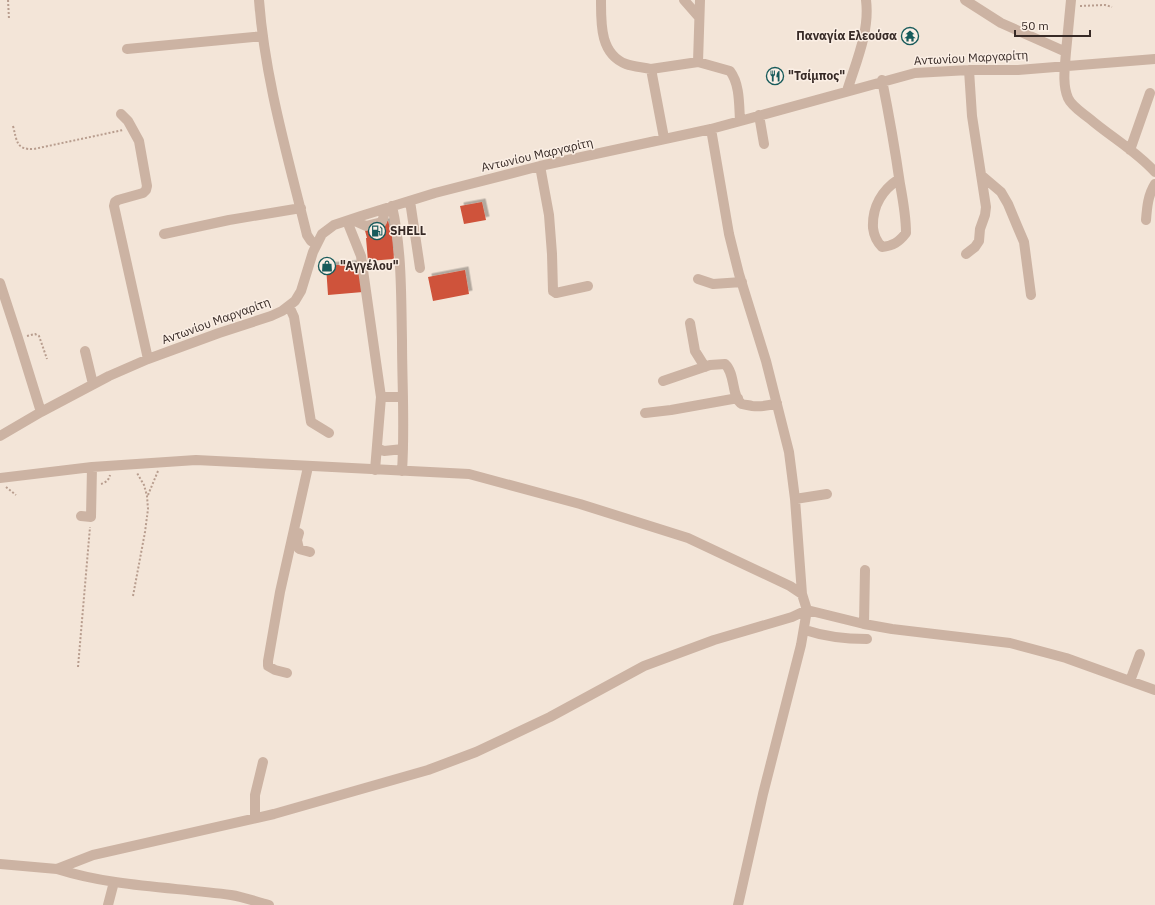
<svg xmlns="http://www.w3.org/2000/svg" width="1155" height="905" font-family="'IBM Plex Sans',sans-serif">
  <style>
    .building { fill: #cf533a; filter: url(#shadow) }
    .lines { fill: none; stroke-linecap: round; stroke-linejoin: round }
    .path { stroke: #b89d8e; stroke-width: 2; stroke-dasharray: 2 2; stroke-linecap: butt }
    .minor { stroke: #ccb3a3; stroke-width: 10 }
    .labels { text-anchor: middle; stroke-width: 3; stroke-linejoin: round; paint-order: stroke }
    .poi-label { font-size: 12px; font-weight: bold; fill: #372a26; stroke: #fbefe5; text-anchor: start }
    .street-label { font-size: 12px; fill: #372a26; stroke: #fbefe5 }
  </style>
  <defs>
    <filter id="shadow"><feDropShadow dx="3.5" dy="-3.5" stdDeviation="0" flood-color="#0004"/></filter>
  </defs>
  <rect width="100%" height="100%" fill="#f3e5d8"/>
  <!-- building -->
  <path class="building" d="M482 202 486 220 464 224 460 206Z
    M388 221 392 236 394 259 368 261 366 238H367L364 227Z
    M361 263 363 292 328 295 326 266Z
    M465 270 469 294 433 301 428 277Z"/>
  <g class="lines">
    <!-- path -->
    <path class="path" d="M8 0 9 19
      M1080 6 1105 5 1112 7
      M13 126C17 141 16 150 34 149L123 130
      M27 336 35 334 39 336 47 359
      M101 484C105 483 109 480 110 475
      M6 487 16 495
      M148 495 158 471
      M133 596 145 532 148 509 147 496 144 485 137 473
      M78 667 90 527"/>
    <!-- minor -->
    <path class="minor" d="M259 0C265 80 288 157 307 235L311 241 316 244
      M601 0C601 24 600 54 626 64 634 67 643 67 651 69L664 138
      M684 0 698 16
      M965 0 1001 23 1066 52C1065 66 1062 84 1068 98 1072 107 1083 113 1090 119 1111 137 1136 151 1155 172
      M127 49 263 36
      M1066 52 1071 0
      M698 62 700 0
      M651 69 698 62 730 71C740 84 739 105 740 121
      M882 80C889 115 895 149 900 184 903 200 906 216 906 233 899 242 893 246 882 247 876 241 874 236 873 228 872 207 882 190 899 179
      M847 91C856 62 870 31 866 0
      M121 114 128 121 139 141 147 186 146 190 143 193 118 200 115 202 114 206 148 359
      M759 115 764 144
      M711 129 729 234 739 274 766 361 789 452 795 499 802 594 807 610 801 645 763 794 738 905
      M1130 150 1150 93
      M540 166 549 215 552 254 553 291 556 293 588 286
      M981 175 1001 192 1008 204 1018 228 1024 242 1031 295
      M410 201 420 268
      M392 206C402 250 401 295 402 340 402 383 405 427 402 471
      M1146 220C1147 207 1148 195 1155 184
      M347 221 361 256 381 397 375 470
      M357 222 366 226 382 222 384 215
      M164 234 229 220 301 208
      M966 254 975 247 979 241 980 229 985 215 986 207 972 116 969 70
      M698 279 713 284 742 282
      M0 283 18 338 41 412
      M289 306 294 317 311 422 329 433
      M690 323 695 351 705 367
      M85 351 93 384
      M663 381 710 365 725 364C736 374 731 398 742 404 745 405 749 405 752 406 761 407 768 406 777 403
      M381 397H403
      M645 413 671 410 738 398
      M0 436 41 412 109 376 148 359 219 333 271 316 282 311 295 301 301 291 313 252 322 234 334 225 361 216 435 193 540 166 711 129 915 73 969 70H1018L1155 59
      M377 448 384 451 403 449
      M0 478 92 467 196 460 469 474 580 504 688 538 790 586 802 594
      M795 499 827 494
      M81 516 91 517 92 467
      M299 533 297 540 299 549 310 552
      M864 624 865 570
      M805 630C826 637 845 639 867 639
      M287 673 275 670 268 666V661L280 592 308 467
      M1130 681 1140 654
      M255 818V795L263 762
      M0 864 57 869 93 855 274 814 428 770 476 752 550 717 644 666 714 640 792 617 807 610 864 624 892 629 1010 643 1066 658 1155 690
      M57 869C114 887 173 887 231 895 244 897 257 902 269 905
      M108 905 114 882"/>
  </g>
  <!-- icons -->
  <defs>
    <g id="temple-ring" transform="scale(0.9)"><circle r="9.5" fill="#fbefe5" stroke="#185b5b" stroke-width="1.5"/><path d="M0-6L5-2H3V0L6.5 2.5H4V6H1.5V3h-3V6H-4V2.5H-6.5L-3 0V-2H-5Z" fill="#185b5b"/></g>
    <g id="restaurant-ring" transform="scale(0.9)"><circle r="9.5" fill="#fbefe5" stroke="#185b5b" stroke-width="1.5"/><path d="M-5-6h1v4h1v-4h1v4h1v-4h1v5L-1.5 .5V6h-2V.5L-5-1ZM5-6V6H3V1.5H1.5Q1.5-4 5-6Z" fill="#185b5b"/></g>
    <g id="fuel-ring" transform="scale(0.9)"><circle r="9.5" fill="#fbefe5" stroke="#185b5b" stroke-width="1.5"/><path d="M-5.5-6h7V0h2V4h1.3V-2.5L3-4.5l.8-.8L6-3V5H2.5V1h-1V6h-7ZM-4.2-4.7v3.2H.2V-4.7Z" fill="#185b5b"/></g>
    <g id="shop-ring" transform="scale(0.9)"><circle r="9.5" fill="#fbefe5" stroke="#185b5b" stroke-width="1.5"/><path d="M-5-2.5h2.3a2.7 3.5 0 0 1 5.4 0H5L5.5 6h-11ZM-1.5-2.5h3a1.5 2.3 0 0 0-3 0Z" fill="#185b5b"/></g>
  </defs>
  <g fill-rule="evenodd">
    <use href="#temple-ring" x="910" y="36"/>
    <use href="#restaurant-ring" x="775" y="76"/>
    <use href="#fuel-ring" x="377" y="231"/>
    <use href="#shop-ring" x="327" y="266"/>
  </g>
  <g class="labels">
    <!-- poi labels -->
    <g class="poi-label">
      <text x="897" y="40" text-anchor="end">Παναγία Ελεούσα</text>
      <text x="788" y="80">"Τσίμπος"</text>
      <text x="390" y="235">SHELL</text>
      <text x="340" y="270">"Αγγέλου"</text>
    </g>
    <!-- street labels -->
    <g class="street-label">
      <text transform="translate(971 58) rotate(-3)" y="4">Αντωνίου Μαργαρίτη</text>
      <text transform="translate(537 155) rotate(-13)" y="4">Αντωνίου Μαργαρίτη</text>
      <text transform="translate(216 321) rotate(-20)" y="4">Αντωνίου Μαργαρίτη</text>
    </g>
  </g>
  <!-- scale -->
  <path d="M1015 30v6h75v-6" fill="none" stroke="#372a26" stroke-width="2"/>
  <text x="1021" y="30" font-size="12" fill="#372a26" stroke="#fbefe5" stroke-width="3" paint-order="stroke">50 m</text>
</svg>
